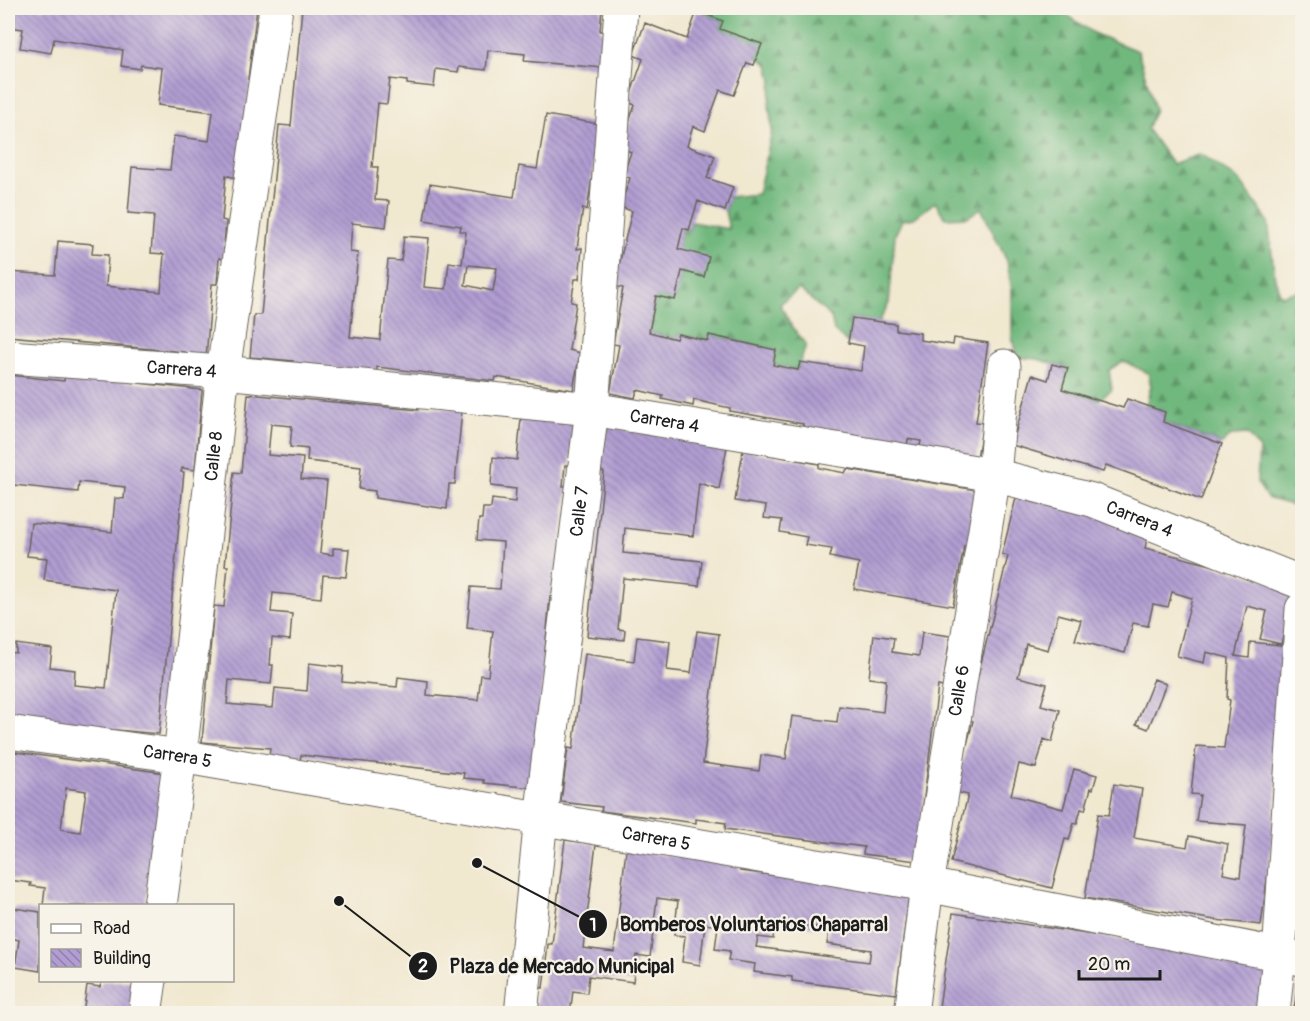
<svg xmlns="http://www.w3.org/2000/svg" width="1310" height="1021" font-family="Pangolin,sans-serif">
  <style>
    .forest { fill: url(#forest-firs); stroke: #466a4d; stroke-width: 1.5 }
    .building { fill: url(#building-back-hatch); fill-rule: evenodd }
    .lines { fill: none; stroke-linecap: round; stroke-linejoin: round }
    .minor-casing { stroke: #67635b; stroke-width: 35 }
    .minor { stroke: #fff; stroke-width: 33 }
    .labels { text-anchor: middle; stroke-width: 4.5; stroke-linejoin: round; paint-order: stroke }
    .street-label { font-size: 18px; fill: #1c1c1c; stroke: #f7f3e8 }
    .leader { fill: none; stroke: #1c1c1c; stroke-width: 2 }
    .callout-dot { fill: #1c1c1c; stroke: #f7f3e8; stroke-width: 2 }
    .mark-label { font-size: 18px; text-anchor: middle; font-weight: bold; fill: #fff }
    .callout-label { font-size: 20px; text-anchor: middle; font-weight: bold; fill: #1c1c1c; stroke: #f7f3e8; stroke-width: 4.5; stroke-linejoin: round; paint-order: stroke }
  </style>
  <defs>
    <pattern id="forest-firs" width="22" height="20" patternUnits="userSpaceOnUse" patternTransform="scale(1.5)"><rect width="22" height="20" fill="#71b87e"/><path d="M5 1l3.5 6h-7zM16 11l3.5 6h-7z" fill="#5c9566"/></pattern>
    <pattern id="building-back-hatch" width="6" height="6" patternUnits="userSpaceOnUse" patternTransform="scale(1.5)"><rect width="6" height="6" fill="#b19dd2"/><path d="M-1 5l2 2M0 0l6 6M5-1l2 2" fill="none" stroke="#8f7faa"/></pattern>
  </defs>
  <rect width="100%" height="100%" fill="#f7f3e8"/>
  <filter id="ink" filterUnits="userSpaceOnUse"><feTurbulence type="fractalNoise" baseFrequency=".0167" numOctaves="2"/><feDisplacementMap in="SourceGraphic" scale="12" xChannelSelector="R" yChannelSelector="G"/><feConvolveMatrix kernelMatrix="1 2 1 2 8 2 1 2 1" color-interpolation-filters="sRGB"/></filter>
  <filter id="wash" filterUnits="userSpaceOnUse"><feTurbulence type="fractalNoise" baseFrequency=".008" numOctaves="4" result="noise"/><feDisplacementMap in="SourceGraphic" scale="24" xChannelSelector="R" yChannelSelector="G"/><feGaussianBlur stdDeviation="1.35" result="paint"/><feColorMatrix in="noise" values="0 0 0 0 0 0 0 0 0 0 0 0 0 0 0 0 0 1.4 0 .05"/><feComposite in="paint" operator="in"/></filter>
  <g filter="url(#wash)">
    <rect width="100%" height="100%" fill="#f1e8d0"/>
    <!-- forest -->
    <path class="forest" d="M705 8H1056L1095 34 1138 51 1155 109 1147 129 1172 164 1201 154 1240 181 1268 221 1275 279 1281 296 1298 291 1302 299V511L1288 504 1267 498 1257 482 1259 448 1247 434 1232 435 1222 444 1163 422 1165 412 1146 405 1151 386 1148 373 1123 361 1109 370 1112 390 1098 400 1062 389 1068 368 1037 359 1018 357 1012 337V292L1007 261 981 208 968 217 945 218 935 202 914 218 902 220 895 235 889 303 879 322 852 318 848 343 834 331 831 317 799 289 780 304 791 325 806 345 798 370 773 365 776 350 709 335 708 341 678 334 676 339 649 332 656 296 675 300 682 271 678 249 683 228 689 230 692 222 729 229 725 211 729 197 758 194 772 131 769 104 772 81 768 64 757 57 761 45 720 29 723 21 702 13Z"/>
    <g id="blocks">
      <!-- building -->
      <path class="building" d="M8 8H257L248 79H251L238 179 226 175 222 220 226 221 223 259 219 258 217 284H212L206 359 184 357V352L8 336V272L55 275 58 241 93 244 92 254 108 255 106 286 161 292 164 254 151 253 154 215 128 213 132 167 170 170 174 136 209 141 213 112 158 105 162 68 141 65 140 69 121 66 123 50 54 39 51 53 20 48 23 29 8 27Z
        M302 8H412L442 10V8H602L600 31H606L603 68 524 61 525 54 488 50 486 70 459 67 458 72 436 69 434 87 407 84V81L390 79 387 104 378 103 372 167H378L375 200 389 201 386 227 352 223 350 252 358 253 350 337 380 340 388 260 401 261 404 236 429 238 424 287 446 289 449 262 462 264 466 232 460 231 461 226 424 220 430 184 514 197 519 166 537 169 546 115 600 124 587 210 583 208 577 249 582 248 579 279H575L571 302 576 303 569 350 580 353 573 390 496 377 495 381 377 367V373L293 364V361L250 357 254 315H261L279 125 291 126ZM468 265 497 268 493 291 465 285Z
        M697 11 723 21 720 29 762 44 754 65 747 63 734 95 720 90 705 131 693 126 687 146 715 156 707 178 733 187 725 211 698 201 689 230 683 228 678 249 709 257 704 277 682 271 675 300 656 296 649 332 676 339 678 334 708 341 709 335 776 350 773 365 798 370 800 362 861 371 864 346 848 343 852 318 896 324V330L920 333V340L953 345 954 338 988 343 976 422 983 423 977 458 919 449 921 441 908 439 907 446 803 427V424L730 411V408L694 400 693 406 662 399 663 396 637 390 635 398 610 393 619 345 613 344 623 288 614 286 632 211 620 207 630 178 623 176 631 152 620 147 635 105 628 102 643 59 633 55 645 23 687 39Z
        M1052 364 1068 368 1062 389 1123 408 1127 399 1165 412 1163 422 1222 444 1201 500 1106 465 1103 472 1012 445 1032 375 1048 380Z
        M8 375 64 381 65 375 202 390 195 470 182 468 181 472H184L159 734 9 720 8 652 16 653V644L52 649 50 667 75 670 74 685 106 688 116 590 44 580 47 558 27 556 31 523 112 532 115 498 124 499 125 487 79 482 78 492 14 485 13 495H8Z
        M248 394 418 410V406L462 410 455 484H449L447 509 375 498V491L359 489 361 467 307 461 308 449 290 447 292 426 271 424 268 455 303 458 301 479 327 481 320 553 333 555V548L349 549 346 577 323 575 321 598 273 593 271 612 292 614 290 640 272 638 270 665H273L271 684 229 680 227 704 273 708 275 688 307 691 309 663 343 667 342 682 397 687 398 677 428 681 427 695 478 700 481 675 488 676 493 631 467 628 471 587 500 589 503 542 477 540 479 519H482L483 508H491L492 499 515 502 516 489 491 486 493 457 517 460 521 418 574 424 570 465H565L563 486H568L555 597 550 596 533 788 484 783V780L463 778 464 773 301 755 300 760 269 756 270 748 202 742 214 606 224 607 228 566H225L234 472 241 473Z
        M607 426 727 447 719 489 699 483 693 536 625 528 623 553 702 561 699 586 623 578 618 629 625 630 624 640 587 636 604 472 600 470Z
        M743 450 819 464V468L845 473 847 469 977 490 968 547 964 546 953 606 854 589 859 563 830 557 832 549 805 545 807 537 780 532 782 520 764 518 766 506 735 501Z
        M1017 494 1149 529 1145 548 1295 587 1281 644 1260 639 1267 611 1247 606 1235 656 1249 658 1250 642 1289 646 1272 842 1261 925 1215 920 1085 898 1098 814 1109 815 1114 784 1142 789 1134 838 1187 847 1189 836 1228 844 1223 874 1240 877 1246 825 1196 821 1200 795 1191 794 1196 746 1224 748 1230 700 1227 699 1229 658 1206 652 1204 663 1177 656 1192 598 1172 592 1168 607 1153 604 1148 626 1133 623 1125 653 1075 640 1081 620 1058 614 1048 650 1026 644 1018 677 1047 684 1041 705 1060 710 1052 742 1044 739 1036 768 1019 764 1011 795 1063 809 1074 769 1097 775 1093 789 1091 788 1085 810 1081 809 1077 824 1074 823 1069 840 1065 839 1052 888 951 862 968 795 955 792 973 721 967 719 1008 556 1002 554Z
        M697 631 719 634 703 763 759 771 761 755 786 759 792 716 837 722 839 706 883 712 886 680 869 678 874 635 894 638 892 652 919 656 922 632 950 636 943 687 938 686 916 861 863 854 864 847 725 829 726 823 696 819V823L601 811 602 807 561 802 568 748 573 749 585 654 634 661 637 637 670 641 667 670 691 673Z
        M1154 679 1166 684 1148 729 1136 724Z
        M8 751 165 773 145 906H43L45 888 30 886 31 883 9 880 11 867 8 866ZM66 788 86 791 80 832 61 829Z
        M565 840 596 844 583 948 614 952 626 850 740 865V871L843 884 909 895 896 994 792 981V977L754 972 755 964 728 960 730 951 715 949 718 926 705 924 700 965 682 962 685 936 674 935 678 901 657 898 650 957 636 955 633 982 589 976 587 993 573 991 570 1014H535L538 987 543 988 548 944H552ZM775 921 829 929 827 944 871 950 869 962 756 947 758 937 773 939Z
        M14 908 40 912V971L15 967 19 940 10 938Z
        M953 913 1271 963 1264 1014H938Z
        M1301 971 1302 1014H1293Z
        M102 981H135L131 1014H83L87 985 100 987Z
        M822 1010 840 1012V1014H822Z"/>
    </g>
  </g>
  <g filter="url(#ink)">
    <use href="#blocks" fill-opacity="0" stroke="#67635b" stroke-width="1.5"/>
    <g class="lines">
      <!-- minor casing -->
      <g class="minor-casing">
        <g id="minor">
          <path id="s1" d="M8 357 223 372 592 409 994 475 1092 500 1302 583"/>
          <path id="s2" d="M8 732 180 756 927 885 1302 959"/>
          <path id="s3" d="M160 906 180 756 223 372 276 8"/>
          <path d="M145 1014 150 980"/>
          <path id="s4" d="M521 1014 541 818 592 409 621 8"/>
          <path id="s5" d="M911 1014 927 885 994 475 1004 366"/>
          <path d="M1273 1014 1279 955 1302 609"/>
        </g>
      </g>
      <!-- minor -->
      <use href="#minor" class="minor"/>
    </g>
  </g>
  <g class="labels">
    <!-- street labels -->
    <g class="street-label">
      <text dy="6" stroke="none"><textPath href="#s1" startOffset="174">Carrera 4</textPath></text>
      <text dy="6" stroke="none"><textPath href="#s1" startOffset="660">Carrera 4</textPath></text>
      <text dy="6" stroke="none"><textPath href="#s3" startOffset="453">Calle 8</textPath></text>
      <text dy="6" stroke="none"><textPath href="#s4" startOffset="506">Calle 7</textPath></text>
      <text dy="6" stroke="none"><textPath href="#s1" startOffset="1146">Carrera 4</textPath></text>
      <text dy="6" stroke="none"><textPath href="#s5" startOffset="327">Calle 6</textPath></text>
      <text dy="6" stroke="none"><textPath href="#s2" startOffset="171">Carrera 5</textPath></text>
      <text dy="6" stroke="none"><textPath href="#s2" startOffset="657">Carrera 5</textPath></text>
    </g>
  </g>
  <!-- callouts -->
  <path class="leader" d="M477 863L593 924M339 901L423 966"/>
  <g class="callout-dot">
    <circle cx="477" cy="863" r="6"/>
    <circle cx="339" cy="901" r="6"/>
    <circle cx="593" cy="924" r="15"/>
    <circle cx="423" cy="966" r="15"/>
  </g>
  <g class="mark-label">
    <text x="593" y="931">1</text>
    <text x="423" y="972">2</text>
  </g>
  <g class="callout-label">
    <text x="754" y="931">Bomberos Voluntarios Chaparral</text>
    <text x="562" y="973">Plaza de Mercado Municipal</text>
  </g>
  <!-- margin -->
  <rect width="1310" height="1021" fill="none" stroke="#f7f3e8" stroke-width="30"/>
  <!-- legend -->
  <rect x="39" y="904" width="195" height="78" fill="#f7f3e8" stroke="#9f9d96" stroke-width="1.5"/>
  <rect x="51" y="924" width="30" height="9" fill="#ffffff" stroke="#9f9d96" stroke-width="1.5"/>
  <text x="93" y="934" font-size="18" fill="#1c1c1c">Road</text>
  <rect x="51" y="949" width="30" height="18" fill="url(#building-back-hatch)" stroke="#9f9d96" stroke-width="1.5"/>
  <text x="93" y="964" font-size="18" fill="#1c1c1c">Building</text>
  <!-- scale -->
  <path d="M1079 970v9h81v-9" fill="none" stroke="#1c1c1c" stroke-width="3"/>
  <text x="1088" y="970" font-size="18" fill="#1c1c1c" stroke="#f7f3e8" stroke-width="4.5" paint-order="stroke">20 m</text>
</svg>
